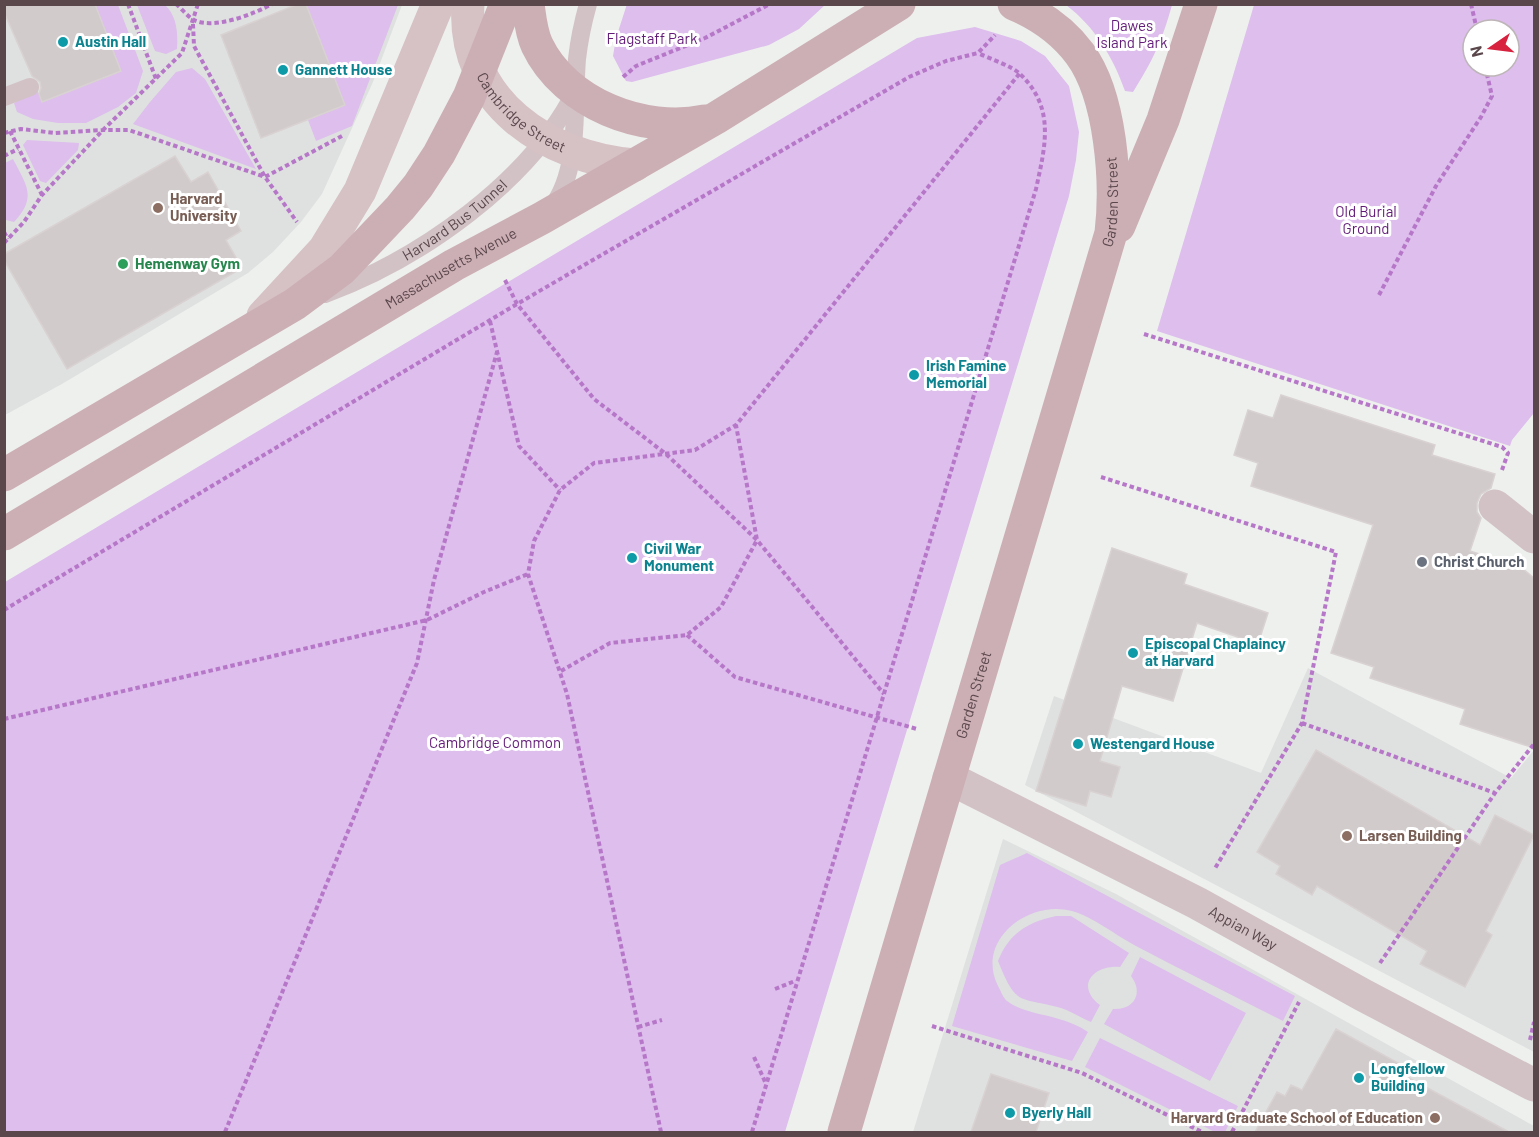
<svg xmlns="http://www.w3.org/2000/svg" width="1539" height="1137" font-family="Barlow,sans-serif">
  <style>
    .education { fill: #dfe1e0 }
    .green { fill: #ddbeec; fill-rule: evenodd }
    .building { fill: #d2cbcc; stroke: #d9d2d2; stroke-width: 1.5 }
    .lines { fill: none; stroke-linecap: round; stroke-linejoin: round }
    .path { stroke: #b777c9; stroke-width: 4; stroke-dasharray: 4.5 3; stroke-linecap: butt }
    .service { stroke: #d2c2c6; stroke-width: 18 }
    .minor { stroke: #d2c2c6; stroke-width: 33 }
    .secondary { stroke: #d6c1c5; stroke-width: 33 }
    .primary { stroke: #ccafb5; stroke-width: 33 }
    .culture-dot { fill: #0f9aa8; stroke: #fff; stroke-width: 2 }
    .education-dot { fill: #8d6e63; stroke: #fff; stroke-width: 2 }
    .leisure-dot { fill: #2e9e5b; stroke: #fff; stroke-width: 2 }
    .worship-dot { fill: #6b7280; stroke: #fff; stroke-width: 2 }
    .labels { text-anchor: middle; stroke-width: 6; stroke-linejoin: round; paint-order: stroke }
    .park-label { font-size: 15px; fill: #631b78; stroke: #fff }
    .culture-label { font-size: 15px; font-weight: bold; fill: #0d838f; stroke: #fff; text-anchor: start }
    .street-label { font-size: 15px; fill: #5a474c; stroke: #fff }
    .education-label { font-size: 15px; font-weight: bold; fill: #785e54; stroke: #fff; text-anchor: start }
    .leisure-label { font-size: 15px; font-weight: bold; fill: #27864d; stroke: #fff; text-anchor: start }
    .worship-label { font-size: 15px; font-weight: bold; fill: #5b616d; stroke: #fff; text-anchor: start }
  </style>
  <rect width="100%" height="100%" fill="#eef0ee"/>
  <!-- education -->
  <path class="education" d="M5 5H402L373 82 322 194 301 222 273 252 248 273 62 384 5 415Z
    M1308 668 1511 778 1534 750V1052L1025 785 1054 696 1261 773Z
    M1003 839 1116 894 1293 992 1534 1126V1132H913Z"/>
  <!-- green -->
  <path class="green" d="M627 4H825V5L799 29 769 45 632 82 626 81 613 56 616 38Z
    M95 5H118L143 71 136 93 118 107 86 123H58L33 119 17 112 14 103 37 90 43 102 121 71Z
    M137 5H165C177 16 178 33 177 49L166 54 155 51Z
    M306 5H398L352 126 316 141 308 120 345 105Z
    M1066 5H1172C1162 41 1153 60 1133 92L1125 91C1113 57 1095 27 1066 5Z
    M1254 5H1534V413L1512 440 1510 446 1157 331ZM1473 30H1509V66H1473Z
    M975 27 1021 41 1045 56 1069 86 1079 132 1076 160 1069 196 785 1132H5V582L917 38Z
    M192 68 205 79 256 169 133 124 150 102 176 72Z
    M27 140 79 143 78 150 46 183 40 181 23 145Z
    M13 159C27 186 37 197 14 222L6 220 4 217 5 163Z
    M1027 853 1295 996 1283 1021C1234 996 1185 972 1136 946 1117 936 1093 917 1072 911 1029 899 975 940 998 986 1001 991 1003 998 1007 1001 1021 1012 1044 1014 1059 1019 1070 1022 1079 1026 1088 1032L1072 1061 952 1026 1000 865Z
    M1056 916H1071L1129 953 1120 967C1093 965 1075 986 1100 1005L1091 1022C1081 1018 1071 1011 1061 1008 1019 996 1017 1008 998 961 1009 933 1028 922 1056 916Z
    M1140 957 1246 1013 1210 1081 1104 1024 1113 1009C1134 1010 1144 993 1131 976Z
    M1100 1038 1238 1106 1225 1132H1215L1085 1067Z"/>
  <!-- building -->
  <path class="building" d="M4 4H95L121 71 42 102 39 94 41 88 40 82 32 76 4 12Z
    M298 4H306L345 105 261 138 221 35Z
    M175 156 191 182 208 172 241 231 226 240 242 268 67 369 4 260V254Z
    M1281 395 1435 445 1432 455 1495 474 1491 488 1481 494 1477 503V512L1481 518 1470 551 1522 568 1534 578V748L1460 724 1465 709 1370 678 1374 667 1331 653 1373 525 1251 486 1258 463 1234 455 1248 410 1273 418Z
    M1112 548 1187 574 1184 584 1268 613 1258 644 1197 623 1173 701 1122 686 1100 761 1120 767 1111 797 1090 791 1086 806 1036 791Z
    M1316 750 1480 845 1495 815 1534 835 1486 931 1492 935 1465 987 1420 964 1427 951 1317 886 1312 895 1276 874 1280 866 1257 852Z
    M1336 1029 1400 1064 1396 1071 1509 1132H1255L1277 1092 1285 1096 1291 1085 1302 1090Z
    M991 1074 1049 1093 1036 1132H971Z"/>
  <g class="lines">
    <!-- path -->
    <path class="path" d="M128 4 156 79
      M176 4C182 9 188 17 194 20 214 30 254 14 272 4
      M1471 4 1477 30
      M193 24 194 46 265 177 297 222
      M623 77 636 66 705 38 770 4
      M10 131 42 195
      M4 133 21 129 55 133 103 130H129L265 177 342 136
      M4 156 18 149
      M4 232 8 239
      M4 243 24 222 42 195 103 130 182 53 198 4
      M505 280 517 304 594 399 666 454 757 540 884 694
      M1379 295 1436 186 1481 117 1492 96 1485 66
      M490 321 519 446 560 490
      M1144 334 1502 447 1508 453 1502 470
      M1101 477 1336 552 1302 723 1214 870
      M4 610 517 304 909 77 946 61 978 53 995 35
      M687 635 735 677 917 729
      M561 671 610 643 687 635 721 607 757 540 736 425
      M4 719 427 620 484 592 528 574
      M1302 723 1495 793
      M1380 963 1495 793 1534 744
      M775 989 795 981
      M932 1026 1082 1073 1202 1132
      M638 1027 662 1020
      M1530 1040 1534 1022
      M754 1057 766 1084
      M225 1132 417 663 434 580 497 352
      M661 1132 567 694 528 574 534 541 560 490 594 463 695 450 736 425 1020 73
      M752 1132 1036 189C1045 147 1056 108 1020 74 1012 66 990 59 978 53
      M1232 1132 1299 1002"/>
    <!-- service -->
    <g class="service">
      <path d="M4 97 30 87"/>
      <path d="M552 207C581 169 573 105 577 59 579 41 583 22 588 4"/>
      <path id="s1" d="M325 294C420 259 530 182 576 90"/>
    </g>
    <!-- minor -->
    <g class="minor">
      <path d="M1495 506 1534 537"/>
      <path id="s2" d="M949 778 1197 903 1363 995 1534 1085"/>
    </g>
    <!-- secondary -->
    <g class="secondary">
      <path id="s3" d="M468 4C461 102 547 158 635 165"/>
      <path d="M263 316 324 250 360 191 438 4"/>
    </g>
    <!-- primary -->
    <g class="primary">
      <path d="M528 4C530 18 531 32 537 45 565 104 644 134 705 121"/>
      <path d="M1119 226 1163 120 1201 4"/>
      <path d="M4 475 295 304 342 269 400 208 418 186 439 154 469 97 506 4"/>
      <path id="s4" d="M4 534 454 265 542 218 716 118 899 4"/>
      <path id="s5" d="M844 1132 1111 233C1117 182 1111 96 1080 54 1063 31 1040 15 1014 4"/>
    </g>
  </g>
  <!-- markers -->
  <g class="culture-dot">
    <circle cx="63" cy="42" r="6"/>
    <circle cx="283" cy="70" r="6"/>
    <circle cx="914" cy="375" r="6"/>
    <circle cx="632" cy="558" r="6"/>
    <circle cx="1133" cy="653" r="6"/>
    <circle cx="1078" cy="744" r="6"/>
    <circle cx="1359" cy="1078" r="6"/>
    <circle cx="1010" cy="1113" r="6"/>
  </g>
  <g class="education-dot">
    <circle cx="158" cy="208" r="6"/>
    <circle cx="1347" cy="836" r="6"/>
    <circle cx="1435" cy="1118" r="6"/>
  </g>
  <circle class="leisure-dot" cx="123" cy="264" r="6"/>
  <circle class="worship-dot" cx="1422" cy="562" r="6"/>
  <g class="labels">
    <!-- park labels -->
    <g class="park-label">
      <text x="1132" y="31">Dawes<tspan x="1132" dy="17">Island Park</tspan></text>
      <text x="652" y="44">Flagstaff Park</text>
      <text x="1366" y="217">Old Burial<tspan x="1366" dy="17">Ground</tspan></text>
      <text x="495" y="748">Cambridge Common</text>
    </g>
    <!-- culture labels -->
    <g class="culture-label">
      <text x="75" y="47">Austin Hall</text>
      <text x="295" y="75">Gannett House</text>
      <text x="926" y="371">Irish Famine<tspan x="926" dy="17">Memorial</tspan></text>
      <text x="644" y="554">Civil War<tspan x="644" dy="17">Monument</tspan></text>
      <text x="1145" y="649">Episcopal Chaplaincy<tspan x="1145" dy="17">at Harvard</tspan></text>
      <text x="1090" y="749">Westengard House</text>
      <text x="1371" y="1074">Longfellow<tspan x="1371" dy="17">Building</tspan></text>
      <text x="1022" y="1118">Byerly Hall</text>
    </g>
    <!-- street labels -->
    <g class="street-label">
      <text dy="5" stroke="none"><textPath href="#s3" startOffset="129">Cambridge Street</textPath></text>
      <text dy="5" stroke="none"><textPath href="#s5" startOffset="969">Garden Street</textPath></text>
      <text dy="5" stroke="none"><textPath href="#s1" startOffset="150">Harvard Bus Tunnel</textPath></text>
      <text dy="5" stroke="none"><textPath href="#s4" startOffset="520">Massachusetts Avenue</textPath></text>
      <text dy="5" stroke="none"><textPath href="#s5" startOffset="456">Garden Street</textPath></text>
      <text dy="5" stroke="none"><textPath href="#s2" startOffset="330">Appian Way</textPath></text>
    </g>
    <!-- education labels -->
    <g class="education-label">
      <text x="170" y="204">Harvard<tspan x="170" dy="17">University</tspan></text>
      <text x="1359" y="841">Larsen Building</text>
      <text x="1423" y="1123" text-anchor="end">Harvard Graduate School of Education</text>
    </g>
    <!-- leisure labels -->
    <g class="leisure-label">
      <text x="135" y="269">Hemenway Gym</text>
    </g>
    <!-- worship labels -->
    <g class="worship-label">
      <text x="1434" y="567">Christ Church</text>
    </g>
  </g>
  <!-- border -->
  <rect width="1539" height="1137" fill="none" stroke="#5a474c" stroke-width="12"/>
  <!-- north arrow -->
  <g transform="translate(1491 48) rotate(256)"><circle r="28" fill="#ffffff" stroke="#bdb5b7" stroke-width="1.5"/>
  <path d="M0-4.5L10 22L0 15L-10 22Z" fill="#d7213e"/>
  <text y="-9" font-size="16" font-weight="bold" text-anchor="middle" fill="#5a474c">N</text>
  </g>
</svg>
